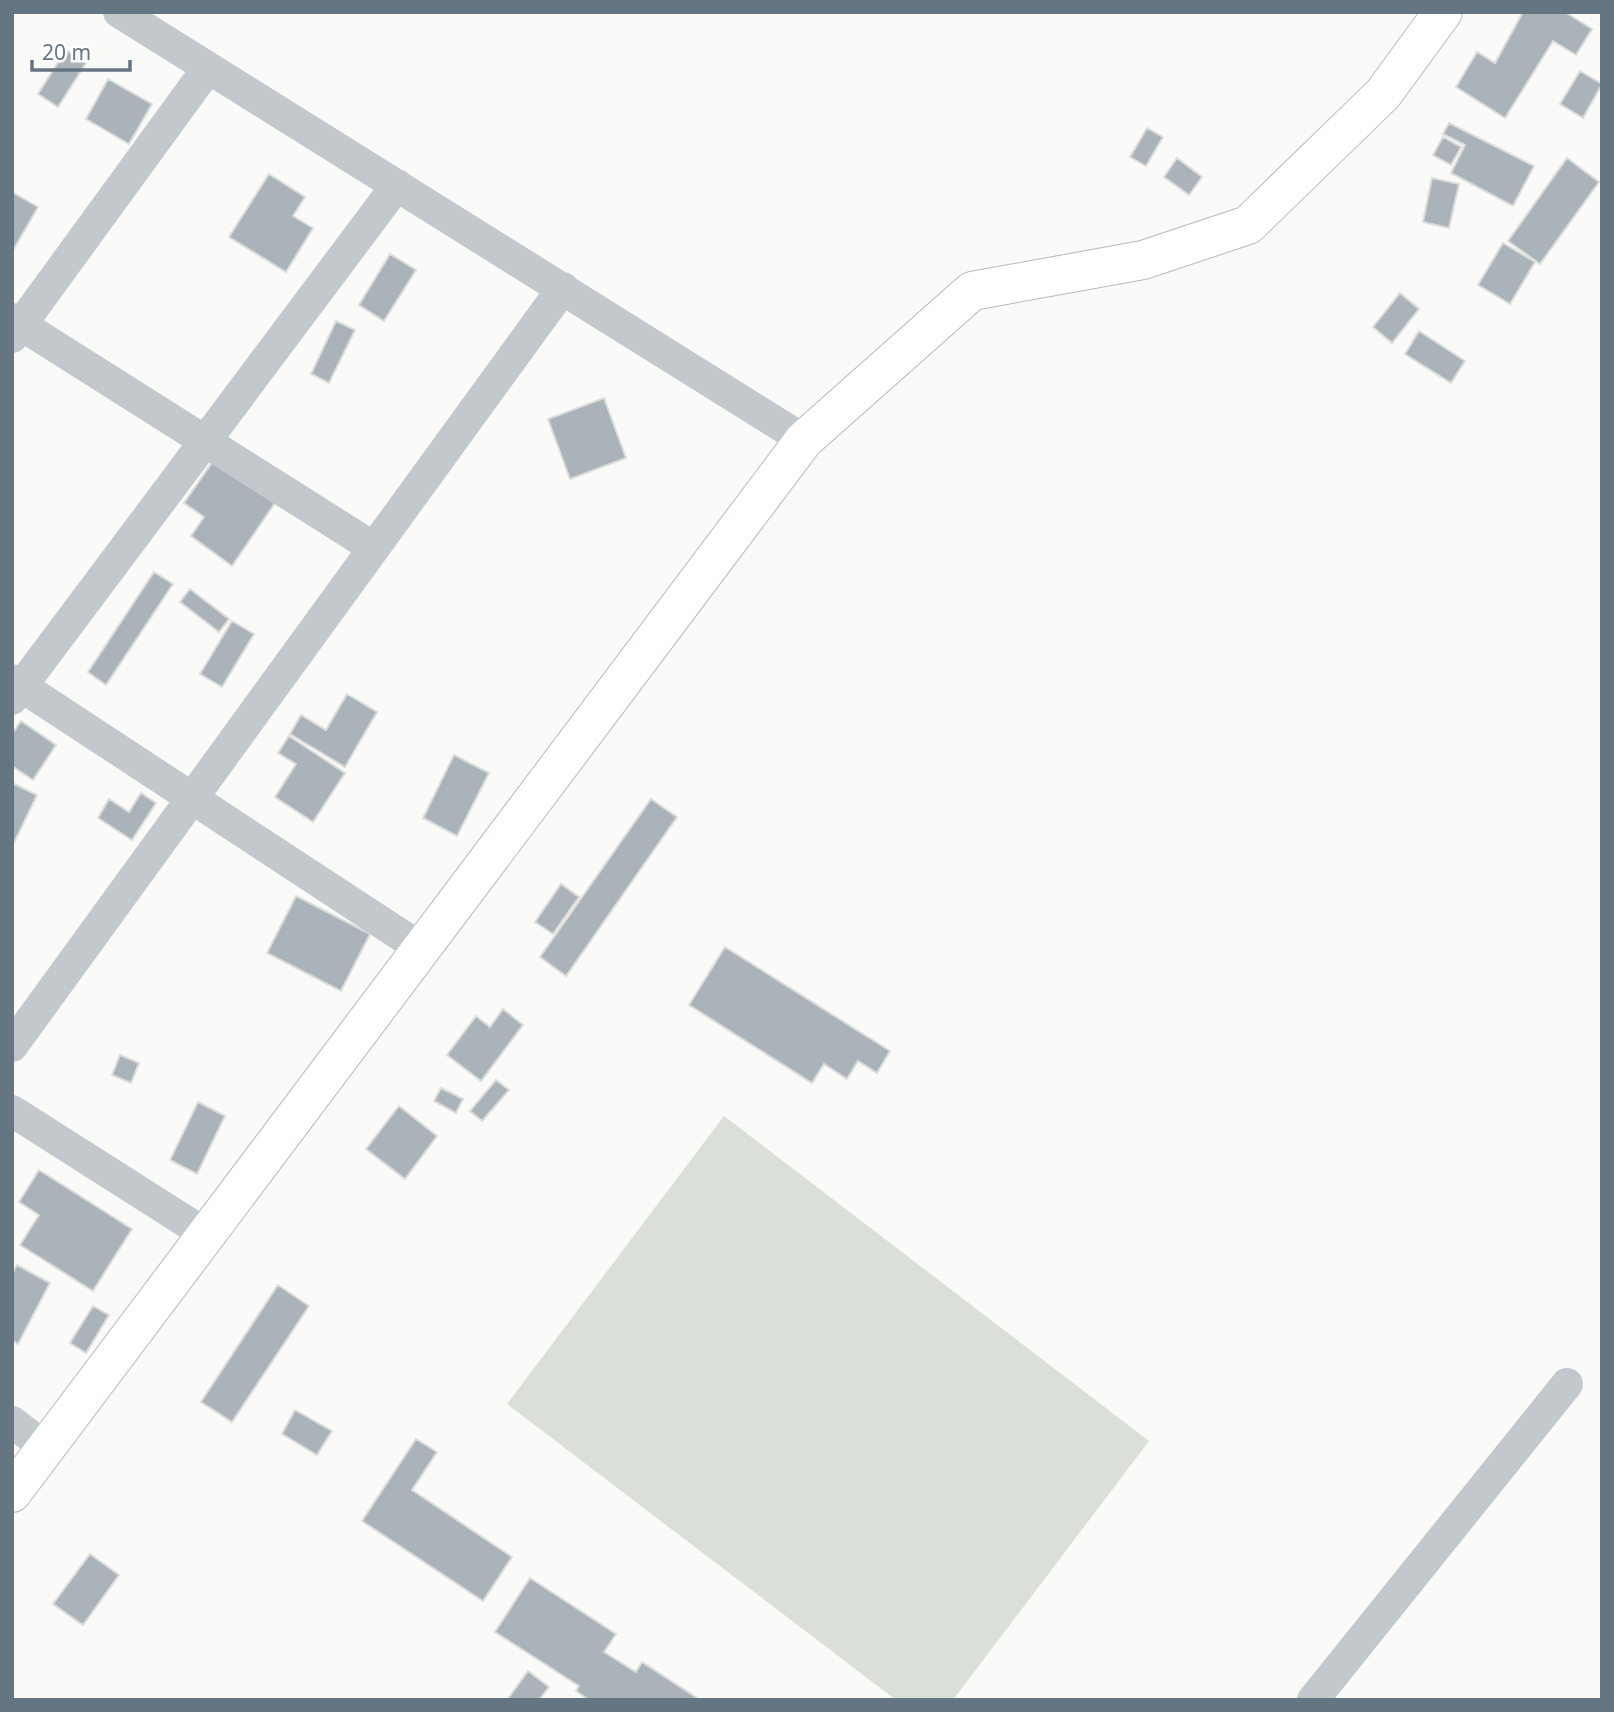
<svg xmlns="http://www.w3.org/2000/svg" width="1614" height="1712" font-family="'Noto Sans',sans-serif">
  <style>
    .green { fill: #dadfd7 }
    .building { fill: #aab3b9; stroke: #dcdcda; stroke-width: 2 }
    .lines { fill: none; stroke-linecap: round; stroke-linejoin: round }
    .secondary-casing { stroke: #b3babf; stroke-width: 40 }
    .minor { stroke: #c3c8cc; stroke-width: 32 }
    .secondary { stroke: #fff; stroke-width: 38 }
  </style>
  <rect width="100%" height="100%" fill="#fafaf8"/>
  <!-- green -->
  <path class="green" d="M724 1116 1149 1441 953 1700H896L507 1404Z"/>
  <!-- building -->
  <path class="building" d="M1523 12H1565L1592 29 1576 55 1553 41 1505 118 1456 87 1477 52 1495 63Z
    M66 50 86 63 58 107 38 94Z
    M1580 71 1602 84 1583 118 1560 104Z
    M108 79 152 104 129 144 86 119Z
    M1449 123 1534 166 1513 206 1451 173 1465 145 1443 134Z
    M1147 128 1163 137 1146 166 1130 157Z
    M1443 137 1461 147 1451 165 1433 155Z
    M1177 158 1202 177 1189 195 1164 177Z
    M1567 158 1599 182 1540 264 1508 241Z
    M269 174 305 197 293 216 313 228 286 272 229 237Z
    M1432 178 1459 184 1449 228 1423 222Z
    M12 192 38 207 12 252Z
    M1503 243 1535 262 1510 304 1478 285Z
    M390 254 416 270 384 321 359 305Z
    M1400 293 1419 309 1392 343 1373 327Z
    M336 321 355 330 329 383 311 374Z
    M1419 331 1465 361 1451 383 1405 354Z
    M604 398 626 458 570 479 548 419Z
    M218 454 279 497 232 566 191 536 204 517 184 503Z
    M154 572 173 584 106 685 88 672Z
    M190 589 229 619 219 632 180 602Z
    M232 621 254 634 222 687 200 674Z
    M347 694 377 712 345 767 290 734 301 715 326 730Z
    M21 721 56 745 33 780 12 766V734Z
    M289 736 345 773 313 822 275 797 296 764 278 753Z
    M454 755 489 773 457 836 423 818Z
    M12 783 37 795 12 847Z
    M141 793 156 803 132 840 98 818 109 799 129 812Z
    M651 799 677 817 566 976 540 957Z
    M561 884 579 897 553 934 535 922Z
    M296 896 370 934 341 991 267 953Z
    M725 947 890 1051 877 1073 858 1061 847 1079 824 1064 812 1083 689 1005Z
    M503 1009 523 1025 481 1081 447 1055 476 1016 490 1027Z
    M120 1055 139 1063 131 1083 112 1075Z
    M496 1080 509 1090 482 1121 470 1111Z
    M441 1088 463 1099 456 1113 434 1101Z
    M198 1102 225 1116 197 1174 170 1160Z
    M399 1106 437 1136 405 1179 366 1149Z
    M39 1170 132 1229 93 1291 20 1245 39 1215 19 1202Z
    M17 1265 50 1283 18 1344 12 1340V1274Z
    M278 1285 309 1306 232 1422 201 1402Z
    M93 1306 109 1315 86 1353 70 1343Z
    M295 1410 332 1431 317 1455 282 1434Z
    M416 1439 437 1452 412 1490 512 1557 483 1601 362 1521Z
    M90 1554 119 1575 83 1625 53 1604Z
    M530 1578 616 1634 604 1652 636 1672 642 1662 700 1700H589L576 1691 579 1686 495 1632Z
    M528 1671 549 1687 539 1700H507Z"/>
  <g class="lines">
    <!-- secondary casing -->
    <g class="secondary-casing">
      <path id="secondary" d="M12 1493 804 440 972 291 1143 260 1248 225 1383 94 1443 12"/>
    </g>
    <!-- minor -->
    <path class="minor" d="M119 12 804 440
      M12 319 374 548
      M12 337 208 68
      M12 680 422 949
      M12 699 397 185
      M12 1046 563 288
      M12 1111 207 1235
      M12 1422 46 1448
      M1313 1700 1567 1384"/>
    <!-- secondary -->
    <use href="#secondary" class="secondary"/>
  </g>
  <!-- border -->
  <rect width="1614" height="1712" fill="none" stroke="#657683" stroke-width="28"/>
  <!-- scale -->
  <path d="M32 60v10h98v-10" fill="none" stroke="#657683" stroke-width="3.5"/>
  <text x="42" y="60" font-size="21" fill="#657683" stroke="#ffffff" stroke-width="5" paint-order="stroke">20 m</text>
</svg>
